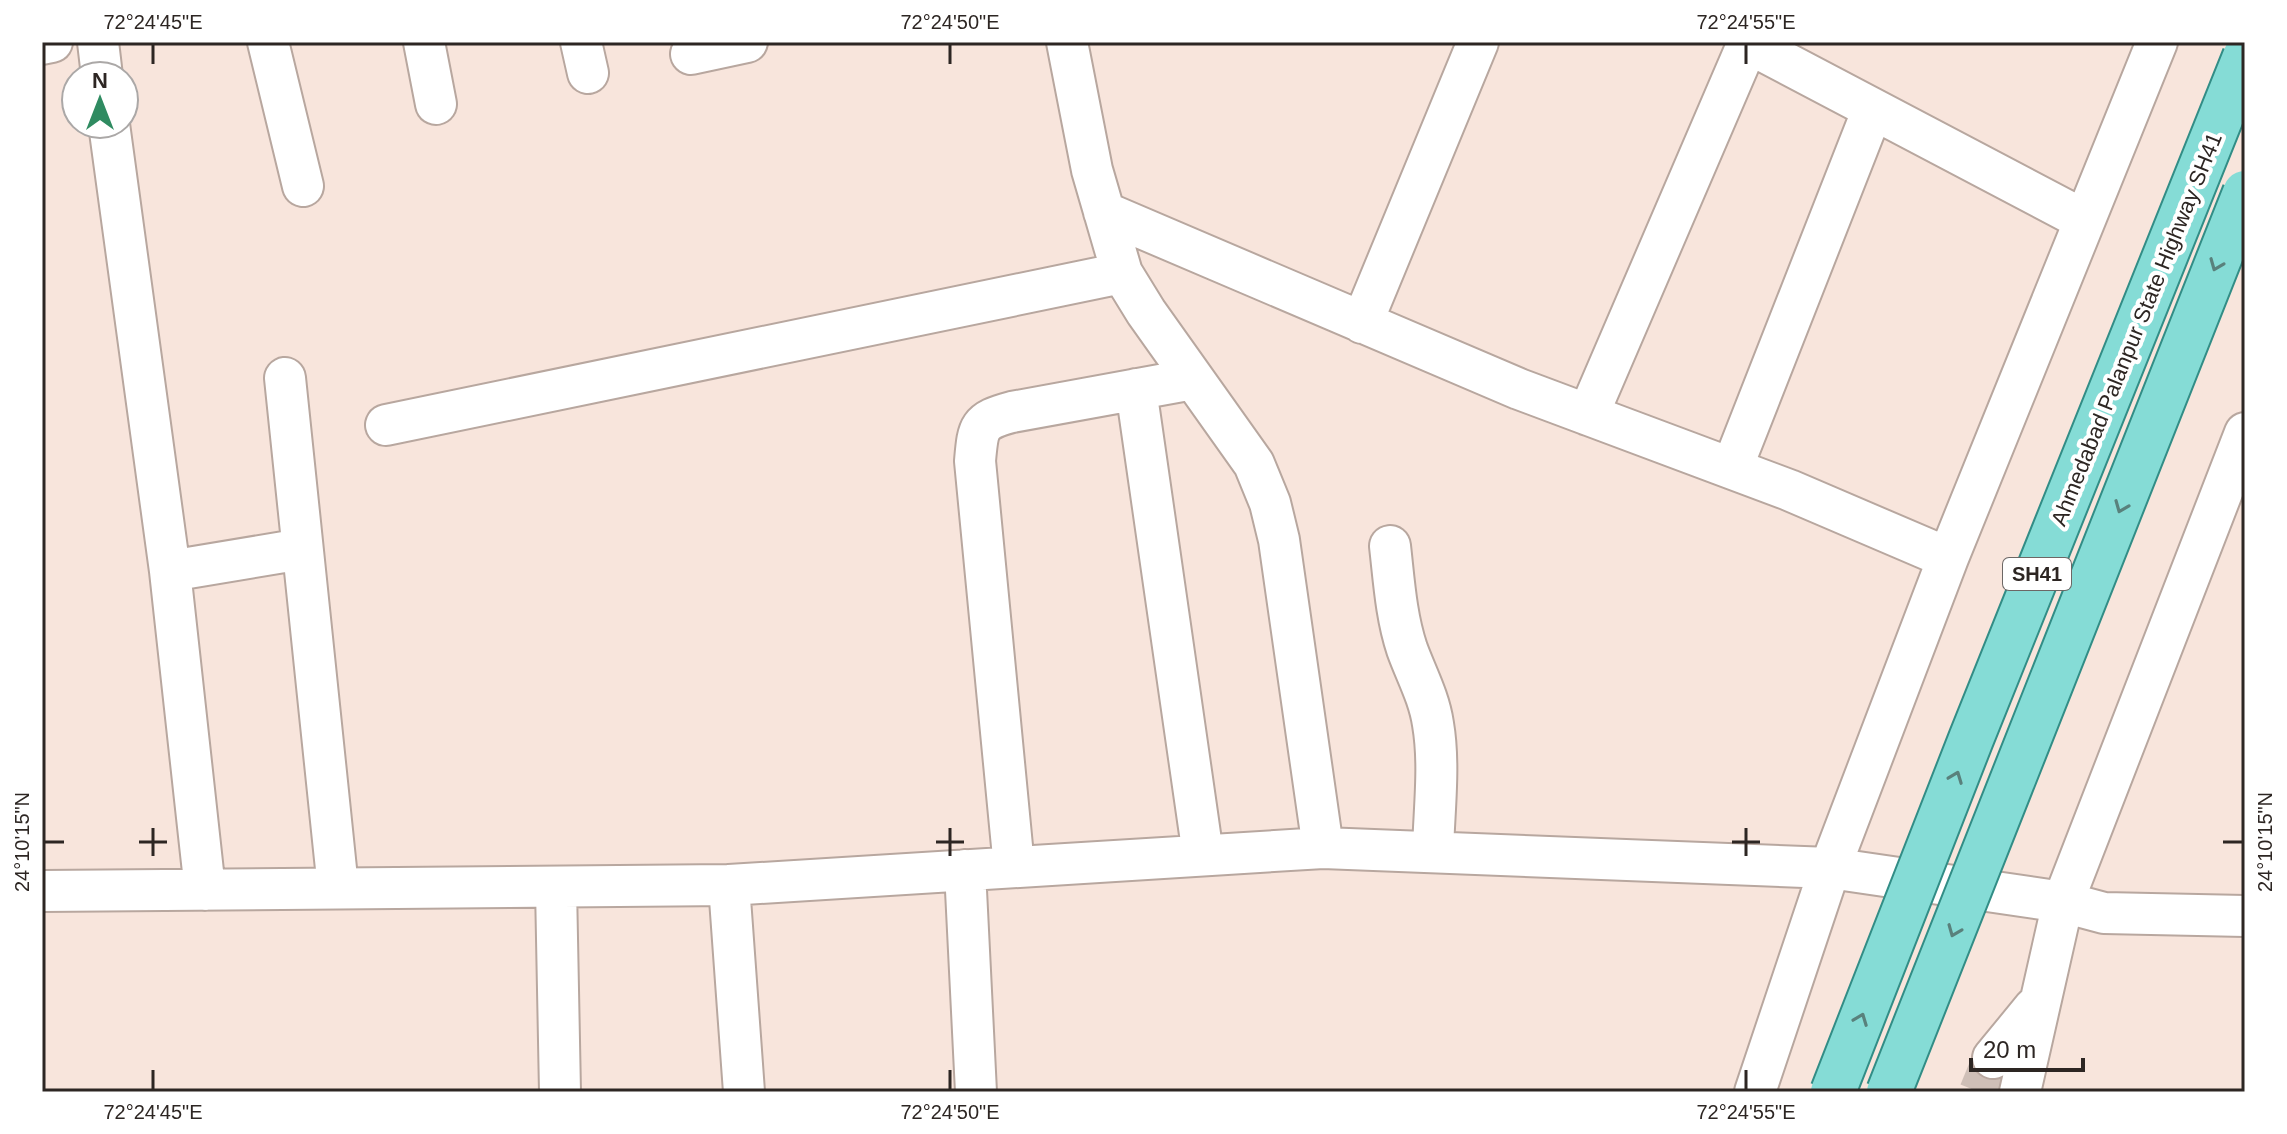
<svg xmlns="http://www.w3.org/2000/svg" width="2287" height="1134" font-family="Helvetica,sans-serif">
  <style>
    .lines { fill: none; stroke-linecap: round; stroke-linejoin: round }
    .minor-tunnel { stroke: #cfbfb7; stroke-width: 40; stroke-dasharray: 40 20; stroke-linecap: butt }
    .minor-casing { stroke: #b8a79f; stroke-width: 44 }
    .minor { stroke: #fff; stroke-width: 40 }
    .major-bridge-casing { stroke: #328d86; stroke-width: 48; stroke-linecap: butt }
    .major-bridge { stroke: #85dcd6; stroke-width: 44 }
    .oneway { stroke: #59817c }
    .ticks { fill: none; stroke: #2d2623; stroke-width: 3 }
    .labels { text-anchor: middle; stroke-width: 8; stroke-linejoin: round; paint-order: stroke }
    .shield { fill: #fff; stroke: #6c6765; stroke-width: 2 }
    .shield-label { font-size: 20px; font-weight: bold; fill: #2d2623 }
    .street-label { font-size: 22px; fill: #2d2623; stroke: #fff }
    .neatline { fill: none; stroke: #2d2623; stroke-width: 3 }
    .ticks-label { font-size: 20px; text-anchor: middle; fill: #2d2623 }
  </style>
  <rect width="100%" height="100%" fill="#f8e5dc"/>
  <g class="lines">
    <!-- minor-tunnel -->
    <path class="minor-tunnel" d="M1979 1092 1993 1058"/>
    <!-- minor casing -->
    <g class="minor-casing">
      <path id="minor" d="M98 42 102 76
        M268 42 303 186
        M424 42 436 104
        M581 42 588 73
        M1067 42 1092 170 1122 273 1146 312 1254 464 1270 503 1279 540 1323 848
        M1746 42 2084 220
        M42 44 52 42
        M691 54 747 42
        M109 124 170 571 205 890
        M1104 212 1519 389 1789 490 1948 558
        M1362 323 1478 42
        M285 378 338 888
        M1136 389 1203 855
        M1588 415 1748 43
        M386 425 1122 273
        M1732 468 1873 109
        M1390 546C1394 581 1396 616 1407 649 1416 674 1429 697 1433 724 1440 765 1434 810 1433 852
        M170 571 302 549
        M1014 867 975 461C978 427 978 421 1012 412L1193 379
        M965 870 976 1092
        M729 885 744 1092
        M556 887 560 1092
        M42 891 729 885 1323 848 1830 868 2063 902 2104 913 2245 916
        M1993 1058 2034 1008
        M1755 1092 1830 868 1948 558 2157 42
        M2020 1092 2063 902 2245 433"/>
    </g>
    <!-- minor -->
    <use href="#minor" class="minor"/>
    <!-- major-bridge casing -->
    <g class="major-bridge-casing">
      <path id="major-bridge" d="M1833 1092 1971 739 2245 57
        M1889 1092 2245 193"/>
    </g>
    <!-- major-bridge -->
    <use href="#major-bridge" class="major-bridge"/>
  </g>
  <!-- one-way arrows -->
  <defs><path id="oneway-chevron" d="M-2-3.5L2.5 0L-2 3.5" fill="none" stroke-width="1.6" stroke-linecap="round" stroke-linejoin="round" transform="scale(2)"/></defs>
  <g class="oneway">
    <use href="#oneway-chevron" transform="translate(2216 265) rotate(112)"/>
    <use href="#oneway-chevron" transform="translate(2121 507) rotate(112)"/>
    <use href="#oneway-chevron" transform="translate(1956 777) rotate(-69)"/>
    <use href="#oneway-chevron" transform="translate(1954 931) rotate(112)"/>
    <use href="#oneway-chevron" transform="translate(1861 1019) rotate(-69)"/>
  </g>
  <!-- ticks -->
  <path class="ticks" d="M153 44V64M950 44V64M1746 44V64M153 828V856M950 828V856M1746 828V856M44 842H64M139 842H167M936 842H964M1732 842H1760M2223 842H2243M153 1070V1090M950 1070V1090M1746 1070V1090"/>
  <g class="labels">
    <!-- shield labels -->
    <rect class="shield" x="2003" y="558" width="68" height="32" rx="6"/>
    <g class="shield-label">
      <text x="2037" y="581">SH41</text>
    </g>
    <!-- street labels -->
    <g class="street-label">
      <text transform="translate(2136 329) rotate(-68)" y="8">Ahmedabad Palanpur State Highway SH41</text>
    </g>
  </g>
  <!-- border -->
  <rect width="2287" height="1134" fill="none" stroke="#ffffff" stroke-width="88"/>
  <!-- north arrow -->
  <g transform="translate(100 100)"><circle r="38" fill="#ffffff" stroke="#aba8a7" stroke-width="2"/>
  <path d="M0-6L14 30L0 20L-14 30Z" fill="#2f8b61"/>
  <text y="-12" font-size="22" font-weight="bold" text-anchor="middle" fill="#2d2623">N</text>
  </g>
  <!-- scale -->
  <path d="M1971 1058v12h112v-12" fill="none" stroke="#2d2623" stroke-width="4"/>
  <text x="1983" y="1058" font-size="24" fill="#2d2623" stroke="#ffffff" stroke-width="6" paint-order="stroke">20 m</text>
  <rect x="44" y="44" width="2199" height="1046" class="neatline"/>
  <g class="ticks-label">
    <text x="153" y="29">72°24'45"E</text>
    <text x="950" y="29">72°24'50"E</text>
    <text x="1746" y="29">72°24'55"E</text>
    <text transform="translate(22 842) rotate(-90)" y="7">24°10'15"N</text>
    <text transform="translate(2265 842) rotate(-90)" y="7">24°10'15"N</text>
    <text x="153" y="1119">72°24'45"E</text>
    <text x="950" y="1119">72°24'50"E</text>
    <text x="1746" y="1119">72°24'55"E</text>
  </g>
</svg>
